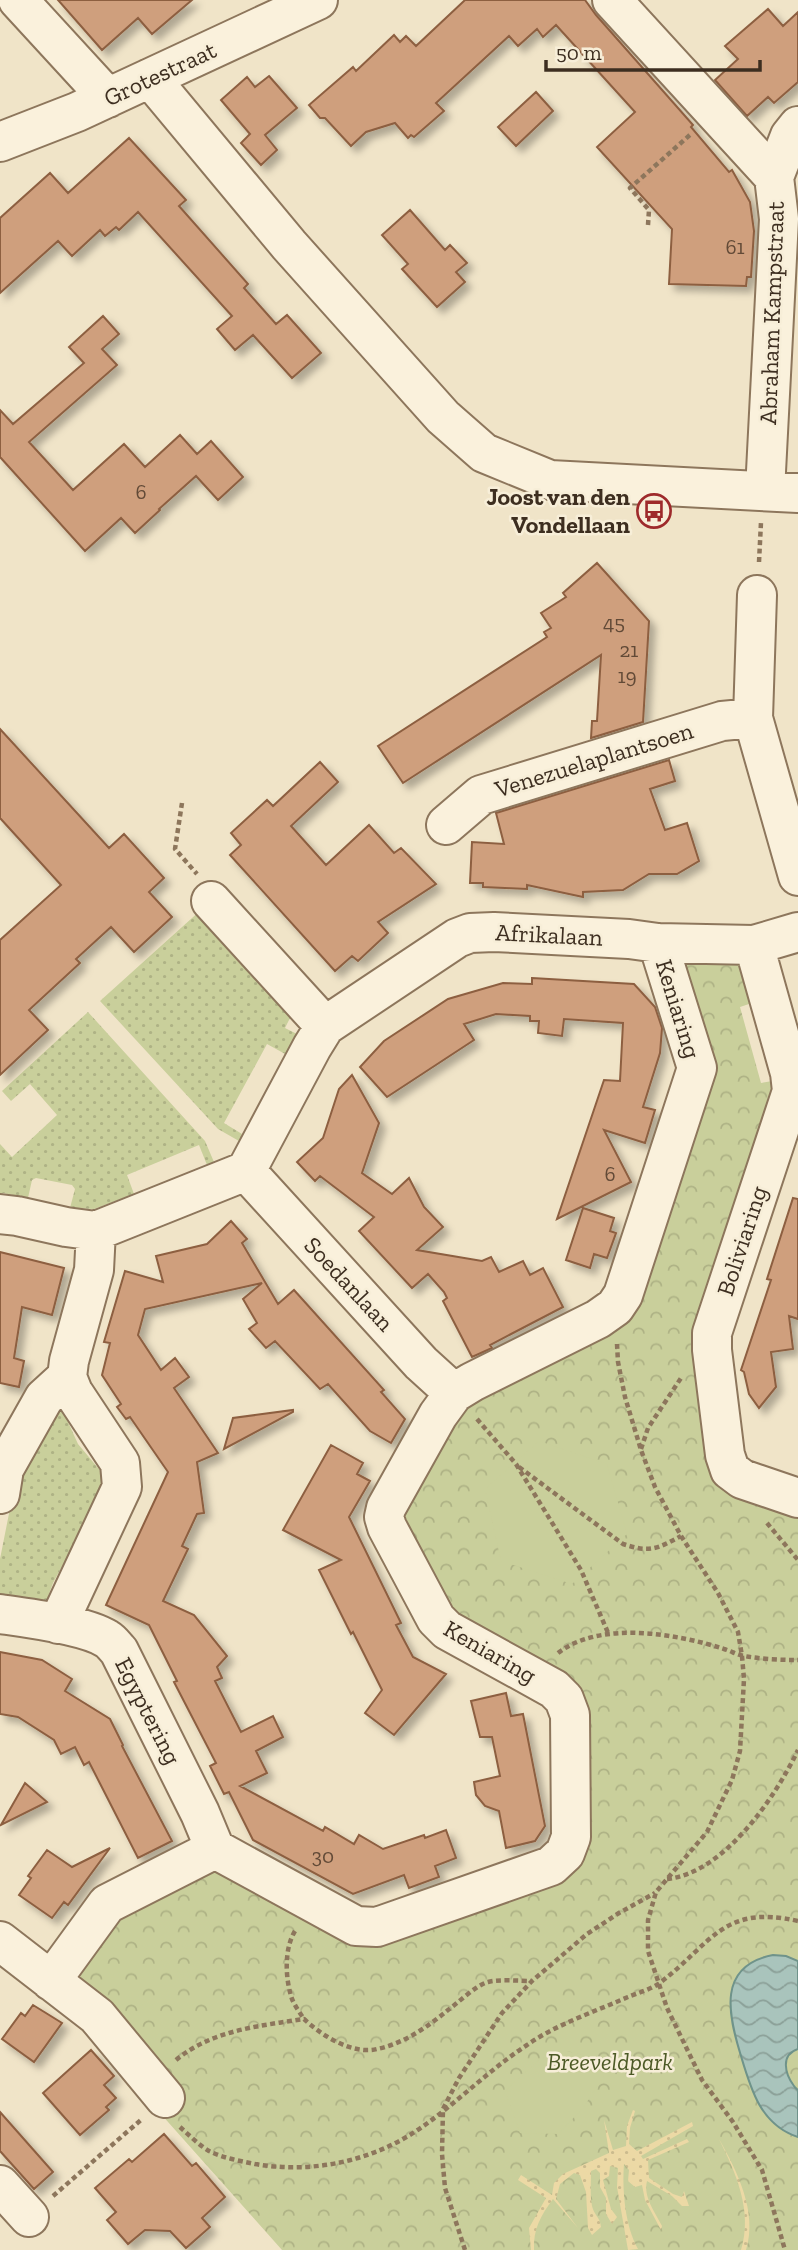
<svg xmlns="http://www.w3.org/2000/svg" width="798" height="2250" font-family="'Zilla Slab',serif">
  <style>
    .grass { fill: url(#grass-dots) }
    .forest { fill: url(#forest-crowns) }
    .sand { fill: url(#sand-dots) }
    .pitch { fill: #c9cf9b }
    .water { fill: url(#water-waves); stroke: #6f938a; stroke-width: 2 }
    .building { fill: #cf9f7d; stroke: #8d5f41; stroke-width: 2; filter: url(#shadow) }
    .lines { fill: none; stroke-linecap: round; stroke-linejoin: round }
    .minor-casing { stroke: #8d765c; stroke-width: 42 }
    .path { stroke: #8d765c; stroke-width: 4.5; stroke-dasharray: 5 3.5; stroke-linecap: butt }
    .minor { stroke: #faf1dc; stroke-width: 38 }
    .labels { text-anchor: middle; stroke-width: 5; stroke-linejoin: round; paint-order: stroke }
    .number-label { font-size: 21px; fill: #624a37 }
    .street-label { font-size: 24px; fill: #3d2e20; stroke: #f7eed8 }
    .poi-label { font-size: 24px; font-weight: bold; fill: #3d2e20; stroke: #f7eed8; text-anchor: end }
    .park-label { font-size: 24px; font-style: italic; fill: #4d5a26; stroke: #f7eed8 }
  </style>
  <defs>
    <pattern id="grass-dots" width="8" height="8" patternUnits="userSpaceOnUse" patternTransform="scale(1.75)"><rect width="8" height="8" fill="#c9cf9b"/><path d="M2 2h.1M6 6h.1" fill="none" stroke="#aeb285" stroke-width="1.8" stroke-linecap="round"/></pattern>
    <pattern id="forest-crowns" width="20" height="18" patternUnits="userSpaceOnUse" patternTransform="scale(1.75)"><rect width="20" height="18" fill="#c9cf9b"/><path d="M2 6a3 3 0 1 1 6 0M12 15a3 3 0 1 1 6 0" fill="none" stroke="#aeb285"/></pattern>
    <pattern id="sand-dots" width="8" height="8" patternUnits="userSpaceOnUse" patternTransform="scale(1.75)"><rect width="8" height="8" fill="#ecd9a5"/><path d="M2 2h.1M6 6h.1" fill="none" stroke="#cbbb8e" stroke-width="1.8" stroke-linecap="round"/></pattern>
    <pattern id="water-waves" width="16" height="10" patternUnits="userSpaceOnUse" patternTransform="scale(1.75)"><rect width="16" height="10" fill="#a9c4bc"/><path d="M0 5q4-4 8 0t8 0" fill="none" stroke="#8ba098"/></pattern>
    <filter id="shadow"><feDropShadow dx="6" dy="6" stdDeviation="3.5" flood-color="#0004"/></filter>
  </defs>
  <rect width="100%" height="100%" fill="#f0e4c8"/>
  <!-- grass -->
  <path class="grass" d="M202 909 294 1010 285 1028 297 1034 287 1055 267 1044 224 1123 242 1134 239 1141 218 1129 100 1001Z
    M88 1012 205 1141 214 1162 207 1165 199 1145 127 1175 134 1194 94 1209 70 1208 75 1189 72 1185 36 1178 32 1180 28 1198 3 1193 0 1196V1144L12 1157 57 1115 30 1084 11 1101 2 1091Z
    M53 1389 78 1444 108 1480 53 1583 43 1610 0 1603V1559L20 1458Z"/>
  <!-- forest -->
  <path class="forest" d="M675 961 750 965 761 1000 740 1007 761 1083 784 1079 771 1101 708 1452 798 1506V2250H282L160 2113 99 2010 71 1967 114 1909 207 1863 351 1932 553 1874 578 1717 451 1625 395 1526 450 1409 610 1323 700 1080Z"/>
  <!-- sand -->
  <path class="sand" d="M633 2110 635 2111 630 2128 629 2144 637 2151 692 2122 693 2126 641 2156 643 2159 687 2139 689 2142 648 2160 649 2178 673 2194 682 2197 684 2191 689 2206H682L672 2196 647 2181C643 2197 655 2212 662 2226L661 2230 645 2200 642 2185 635 2187 628 2181 629 2170 624 2164C622 2190 625 2226 638 2249L628 2250 617 2187 618 2168 610 2166 609 2176 603 2180 611 2209 617 2217 612 2224 606 2214V2198L600 2187V2173L596 2169 591 2171C591 2183 590 2195 592 2206 594 2215 600 2217 601 2227L592 2235 588 2228 586 2192 580 2175 574 2173 560 2184 556 2199 578 2228 553 2199C541 2215 533 2229 534 2250H531L529 2228 546 2198 518 2180 521 2175 552 2195 554 2183 563 2174 609 2153 604 2120 613 2150 626 2146 627 2126Z
    M719 2139C737 2171 758 2212 746 2250H741C753 2211 736 2173 719 2139Z"/>
  <!-- pitch -->
  <path class="pitch" d="M539 1441 607 1464 627 1534 572 1584 501 1561 485 1489Z
    M566 2051 592 2057 604 2076 583 2108 558 2134 520 2133 505 2091 540 2059Z"/>
  <!-- water -->
  <path class="water" d="M773 1955 786 1956 798 1961V2049C780 2055 785 2074 794 2086 795 2088 797 2089 798 2090 798 2097 798 2128 798 2137 761 2125 751 2090 741 2056 728 2014 717 1966 773 1955Z"/>
  <!-- building -->
  <path class="building" d="M58 0H192L152 34 138 18 102 50Z
    M465 0H585L596 15 693 125 691 127 729 172 732 170 750 202 754 231 751 277H747L746 286 669 284 672 229 597 147 635 112 556 25 543 37 537 29 518 46 509 36 436 103 444 111 414 137 411 135 408 138 395 123 366 132 351 146 325 118H320L309 105 353 67 356 71 394 35 400 42 406 36 416 46Z
    M768 9 783 26 798 12V82L774 103 768 97 747 116 715 80 738 59 725 46Z
    M269 76 297 108 265 135 277 150 261 165 241 143 250 134 221 100 247 77 255 87Z
    M536 92 553 111 516 146 498 127Z
    M129 138 186 200 179 206 248 284 244 288 276 324 287 315 321 353 292 378 253 335 235 350 217 329 232 316 138 212 119 230 116 227 105 236 100 230 72 256 58 241 0 293V218L50 173 68 193Z
    M410 210 445 250 450 245 467 263 456 272 465 282 437 307 402 269 408 264 382 235Z
    M103 316 119 334 102 349 117 365 29 442 73 490 124 444 145 467 180 435 197 454 211 441 243 477 218 500 196 476 159 509 160 510 135 533 121 518 85 551 0 457V410L13 424 84 363 69 347Z
    M597 563 649 621 643 722 591 738 592 721H597L601 655 403 783 378 746 547 637 544 632 551 628 541 613 566 597 563 593Z
    M0 729 109 848 124 834 164 878 149 892 172 917 134 952 111 927 76 959 80 963 29 1010 48 1030 0 1075V940L61 885 0 818Z
    M669 760 675 781 650 789 665 830 687 823 699 861 677 874H649L623 890 583 892V897L527 885V889L483 887V883H470L472 842 504 844 496 813Z
    M320 762 338 782 291 826 326 865 369 825 394 853 401 848 436 884 378 922 388 933 358 961 352 956 335 971 230 855 241 845 231 833 267 800 273 806Z
    M532 978 634 984 655 1007 662 1028 660 1053 643 1107 655 1110 645 1143 604 1130 631 1182 557 1219 604 1080 620 1081 623 1023 564 1019 562 1036 538 1033 539 1021H530V1016L496 1014 464 1024 474 1040 387 1097 360 1067 384 1041 448 999 503 983 532 984Z
    M352 1075 379 1123 362 1173 392 1194 409 1178 424 1207 443 1227 417 1250 482 1261 491 1257 499 1272 523 1261 530 1275 543 1268 563 1307 490 1345 492 1348 472 1357 443 1301 447 1298 444 1292 428 1274 412 1288 359 1231 374 1217 320 1176 315 1181 297 1162 323 1138 339 1089Z
    M793 1198 798 1199V1319L789 1316 793 1349 771 1352 776 1387 759 1408 749 1394 744 1372 741 1370 771 1280 767 1279Z
    M583 1208 614 1218 610 1231 616 1233 607 1258 594 1254 590 1268 566 1260Z
    M231 1221 247 1239 242 1243 278 1304 294 1290 384 1390 381 1392 405 1419 391 1443 370 1431 328 1384 320 1389 275 1341 266 1348 249 1329 257 1323 243 1299 262 1283 145 1309 138 1335 161 1370 175 1358 189 1377 174 1388 218 1453 197 1462 204 1513 197 1514 182 1546 188 1549 163 1601 194 1615 227 1656 217 1667 222 1678 215 1681 241 1732 273 1716 283 1737 256 1751 267 1773 240 1786 323 1831 325 1827 354 1844 359 1835 383 1849 424 1835 425 1838 446 1830 456 1858 435 1866 439 1877 409 1888 404 1875 353 1894 253 1840 229 1792 224 1794 210 1766 216 1763 174 1682 177 1681 149 1625 106 1605 168 1472 130 1417 126 1419 117 1407 121 1404 102 1375 110 1343 104 1342 125 1271 163 1282 156 1256 207 1244Z
    M0 1252 64 1268 52 1315 22 1307 14 1358 24 1361 19 1387 0 1383Z
    M293 1410V1412L224 1449 233 1418Z
    M331 1445 363 1463 357 1474 370 1481 349 1517 401 1623 396 1625 413 1657 446 1674 394 1735 365 1713 382 1690 353 1632 351 1634 319 1570 341 1560 283 1530Z
    M0 1652 42 1660 72 1679 65 1691 110 1719 123 1745 122 1746 172 1841 138 1858 89 1762 84 1765 75 1747 61 1754 54 1740 18 1717 0 1714Z
    M506 1693 511 1716 523 1714 545 1826 535 1841 506 1848 499 1811 485 1806 476 1795 474 1782 500 1776 492 1737H480L471 1701Z
    M25 1783 47 1802 1 1825Z
    M110 1848 68 1905 64 1902 52 1918 19 1895 31 1878 28 1876 47 1850 72 1867Z
    M33 2005 62 2023 34 2062 2 2039 21 2013 25 2016Z
    M91 2050 114 2076 104 2085 116 2098 106 2107 109 2110 80 2135 43 2093Z
    M0 2112 53 2172 34 2189 0 2151Z
    M164 2134 192 2166 196 2163 225 2197 202 2218 210 2227 186 2248 170 2231 145 2230 128 2244 107 2220 116 2212 95 2188 129 2159 132 2162Z"/>
  <g class="lines">
    <!-- minor casing -->
    <g class="minor-casing">
      <path id="minor" d="M18 0 108 98
        M612 0 774 177 779 219 765 491
        M150 78 289 245 443 417 484 453 550 480 798 493
        M0 142 77 112 318 0
        M774 177 790 136 798 126
        M753 718 757 595
        M446 825 481 795 722 721 753 718 798 876
        M211 901 325 1026
        M754 945 790 1073 792 1091 712 1333V1350L725 1455 730 1470 742 1479 798 1498
        M246 1171 421 1363 454 1393
        M0 1214 17 1216 66 1227 96 1231 246 1171 312 1047 325 1026 457 938 470 933 494 932 629 939 658 943 754 945 798 932
        M0 1494 4 1469 44 1398 67 1377
        M0 1614C28 1618 85 1625 107 1639 112 1642 115 1647 119 1651L200 1813 215 1849
        M58 1624 122 1487 120 1463 73 1392 67 1377 69 1361 94 1270 96 1231
        M215 1849 356 1926 377 1927 551 1866 565 1853 571 1837 570 1715 564 1699 554 1689 447 1630 436 1619 387 1527 384 1517 386 1508 438 1415 454 1393 472 1382 598 1319 615 1307 623 1295 697 1068 658 943
        M0 1941 97 2016 165 2098
        M51 1981 107 1904 215 1849
        M0 2185 29 2217"/>
    </g>
    <!-- path -->
    <path class="path" d="M648 225 649 210 630 188 691 134
      M759 562 761 522
      M182 803 175 849 197 874
      M617 1344 618 1362 625 1397 641 1450 655 1487 681 1536 718 1593 738 1632 742 1656 744 1679 740 1751 732 1780 707 1832 656 1892 648 1920V1951L667 2008 702 2080 733 2122 762 2170 785 2250
      M477 1419 516 1464 581 1570 609 1635
      M641 1449 648 1428 681 1378
      M519 1467 623 1544C650 1553 657 1549 681 1536
      M767 1523 798 1560
      M558 1653C600 1620 678 1634 724 1649 731 1651 737 1655 744 1656 761 1659 781 1660 798 1660
      M667 1879C724 1873 775 1798 798 1750
      M295 1931C284 1949 285 1978 292 1999 295 2006 300 2013 304 2019
      M176 2060C212 2030 259 2026 304 2019 321 2035 352 2055 377 2049 403 2044 429 2026 448 2010 458 2003 476 1985 488 1982 499 1979 520 1981 532 1981
      M180 2127C189 2135 199 2145 209 2151 223 2158 240 2161 255 2164 313 2174 374 2161 422 2127 458 2102 490 2069 527 2045 557 2024 594 2012 628 1997 638 1993 652 1989 661 1982 712 1943 723 1904 798 1921
      M53 2196 142 2119
      M465 2250 445 2188 442 2154 443 2109 459 2078 502 2013 532 1981 587 1934 619 1913 655 1893"/>
    <!-- minor -->
    <use href="#minor" class="minor"/>
  </g>
  <!-- icons -->
  <defs>
    <g id="bus-ring" transform="scale(1.75)"><circle r="9.5" fill="#f7eed8" stroke="#9e2a2b" stroke-width="1.5"/><path d="M-5-6H5V4H4V6H2V4H-2V6H-4V4H-5ZM-3.5-4V0h7V-4ZM-3.5 1.2v1.5H-2V1.2ZM2 1.2v1.5H3.5V1.2Z" fill="#9e2a2b"/></g>
  </defs>
  <g fill-rule="evenodd">
    <use href="#bus-ring" x="654" y="511"/>
  </g>
  <g class="labels">
    <!-- number labels -->
    <g class="number-label">
      <text x="735" y="254">61</text>
      <text x="141" y="499">6</text>
      <text x="614" y="630">45</text>
      <text x="629" y="657">21</text>
      <text x="627" y="683">19</text>
      <text x="610" y="1181">6</text>
      <text x="323" y="1863">30</text>
    </g>
    <!-- street labels -->
    <g class="street-label">
      <text transform="translate(160 74) rotate(-25)" y="8">Grotestraat</text>
      <text transform="translate(772 313) rotate(-88)" y="8">Abraham Kampstraat</text>
      <text transform="translate(594 760) rotate(-17)" y="8">Venezuelaplantsoen</text>
      <text transform="translate(549 935) rotate(3)" y="8">Afrikalaan</text>
      <text transform="translate(678 1009) rotate(73)" y="8">Keniaring</text>
      <text transform="translate(742 1241) rotate(-72)" y="8">Boliviaring</text>
      <text transform="translate(349 1284) rotate(47)" y="8">Soedanlaan</text>
      <text transform="translate(490 1652) rotate(30)" y="8">Keniaring</text>
      <text transform="translate(148 1711) rotate(63)" y="8">Egyptering</text>
    </g>
    <!-- poi labels -->
    <g class="poi-label">
      <text x="630" y="505">Joost van den<tspan x="630" dy="28">Vondellaan</tspan></text>
    </g>
    <!-- park labels -->
    <g class="park-label">
      <text x="610" y="2070">Breeveldpark</text>
    </g>
  </g>
  <!-- scale -->
  <path d="M546 60v10h214v-10" fill="none" stroke="#3d2e20" stroke-width="3.5"/>
  <text x="556" y="60" font-size="21" fill="#3d2e20" stroke="#f7eed8" stroke-width="5" paint-order="stroke">50 m</text>
</svg>
